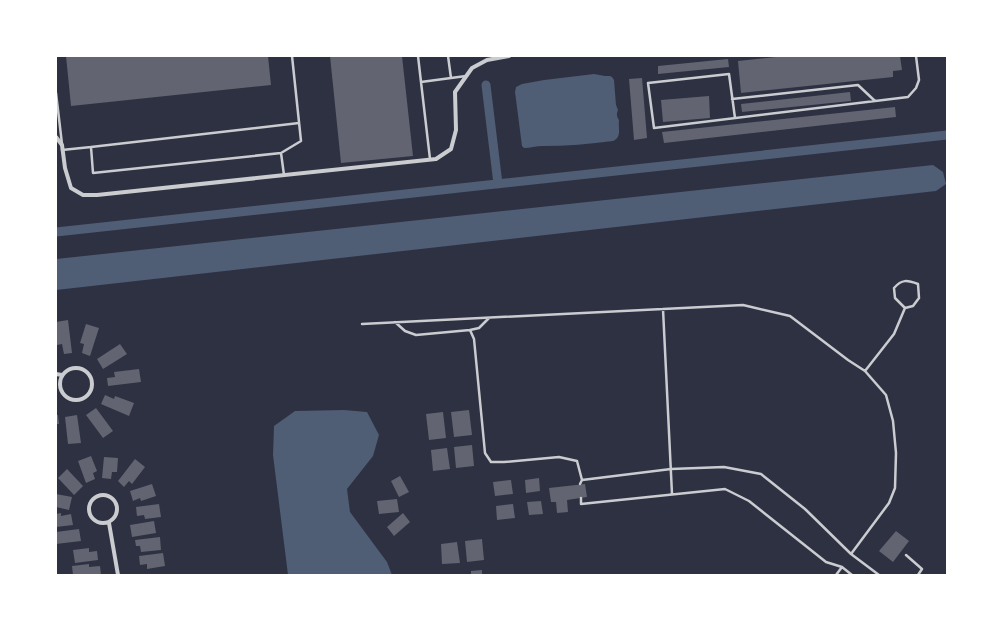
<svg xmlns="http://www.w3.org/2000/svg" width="1003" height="631" font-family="'Public Sans',sans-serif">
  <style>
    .water { fill: #4f5d75 }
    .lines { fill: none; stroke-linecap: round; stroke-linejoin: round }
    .canal { stroke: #4f5d75; stroke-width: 9 }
    .building { fill: #626471 }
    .service { stroke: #caccd0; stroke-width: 2.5 }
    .minor { stroke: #caccd0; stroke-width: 4 }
  </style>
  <rect width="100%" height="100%" fill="#2d3142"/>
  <!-- water -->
  <path class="water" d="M594 74 605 76H610L612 77 614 80 616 105 618 110C616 114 617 117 619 120 618 129 622 137 613 141 590 144 566 146 543 146 536 146 530 148 524 148L522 146 515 92 516 87 522 84 544 80Z
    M933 165 943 172 946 184 936 191 56 290V259Z
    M344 410 367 412 379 435 373 456 347 489 350 512 387 562 392 575H288L273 455 274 426 295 411Z"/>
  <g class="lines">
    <!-- canal -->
    <path class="canal" d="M486 85 498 184
      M56 232 947 135"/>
  </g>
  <!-- building -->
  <path class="building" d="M66 56H268L271 85 71 106Z
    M330 56H402L413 156 341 163Z
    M785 56H900L902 70 893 71V77L741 93 738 61Z
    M728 59 729 67 658 74V66Z
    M642 78 647 138 634 140 629 79Z
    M850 92 851 101 742 112 741 104Z
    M709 96 710 118 663 122 661 100Z
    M895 107 896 117 664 143 662 132Z
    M68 320 72 353 64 354 62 344 57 345 56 322Z
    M86 324 99 328 90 356 82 353 84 344 80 343Z
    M120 344 127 354 103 369 97 359Z
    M139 369 141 382 108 386 107 378 115 377 114 372Z
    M105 395 114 399 115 396 134 403 129 416 101 404Z
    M96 408 113 431 103 438 86 415Z
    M469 410 472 435 454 437 451 412Z
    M443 412 446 438 429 440 426 414Z
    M56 415H58L59 424H56Z
    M77 415 81 443 68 444 65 417Z
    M472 445 474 466 456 468 454 447Z
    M447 448 450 469 433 471 431 450Z
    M91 456 97 471 93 473 95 479 86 483 78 461Z
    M104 457 118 458 117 472H112L111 479 102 478Z
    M135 459 145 467 132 484 129 481 124 487 118 481Z
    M67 469 83 486 74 495 58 478Z
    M400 476 409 492 399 497 391 481Z
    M539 478 540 491 526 493 525 480Z
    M511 480 513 494 495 496 493 482Z
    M152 484 156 496 141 501 140 498 133 501 130 491Z
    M585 484 587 497 567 500 568 512 557 513 556 502H551L549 488Z
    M56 494 72 497 69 510 56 507Z
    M397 499 399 512 379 514 377 501Z
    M541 501 543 514 529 515 527 502Z
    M159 504 161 517 145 519 144 515 137 516 136 507Z
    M513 504 515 518 497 520 496 506Z
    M61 513V516L71 514 73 525 56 527V514Z
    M403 513 410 522 394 536 387 527Z
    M154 521 156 533 132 537 130 525Z
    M79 529 81 541 56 544V532Z
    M896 531 909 541 893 562 879 551Z
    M160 537 161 550 141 552 140 546H136L135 540Z
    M482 539 484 560 467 562 465 541Z
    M457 542 460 563 442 564 441 544Z
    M89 548V552L97 551 98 560 75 563 73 550Z
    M163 553 165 566 147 569V564L140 565 139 556Z
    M89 564V567L100 566 101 575H73L72 566Z
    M482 570V575H471V571Z"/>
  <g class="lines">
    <!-- service -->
    <path class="service" d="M418 56 421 82 466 76
      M448 56 451 78
      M421 82 430 159
      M56 93 62 144
      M732 99 858 85 875 101
      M735 118 729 74 648 83 654 128 908 97 916 88 919 80 916 56
      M91 147 299 123
      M62 150 91 147 93 173 281 153 301 141 292 56
      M281 153 284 175
      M663 309 672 494
      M395 322 405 331 416 335 470 330 479 328 489 318
      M362 324 743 305 790 316 848 360 865 371 886 395 893 421 896 453 895 488 889 503 851 554
      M470 330 474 339 485 453 491 462H504L559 457 577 461 582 480
      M865 371 894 334 905 308 895 298 894 288C902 279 907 280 918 284L919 298 913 306 905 308
      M580 484 582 480 671 469 724 467 761 474 805 509 851 554 879 575
      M581 498V504L725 489 749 501 826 562 842 567 852 575
      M906 555 922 569 918 575
      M836 575 842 567"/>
    <!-- minor -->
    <path class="minor" d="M56 137 62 145 65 168 71 188 83 195H97L436 159 451 149 456 130 455 92 472 68 487 60 509 56
      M60 384a16 16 0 1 1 32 0a16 16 0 1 1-32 0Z
      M56 374 62 375
      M89 509a14 14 0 1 1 28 0a14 14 0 1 1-28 0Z
      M109 523 118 575"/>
  </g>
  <!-- border -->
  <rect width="1003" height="631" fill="none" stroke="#ffffff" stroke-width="114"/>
</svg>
